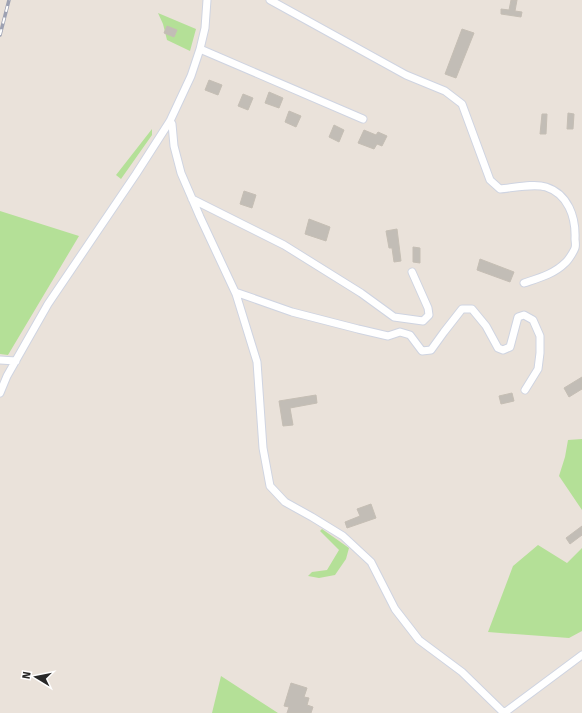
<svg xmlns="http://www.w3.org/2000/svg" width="582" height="713" font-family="'Fira Sans',sans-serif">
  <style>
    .green { fill: #b4e097 }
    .building { fill: #c2bdb6; stroke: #c5beb4 }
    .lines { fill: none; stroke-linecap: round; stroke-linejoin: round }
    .minor-casing { stroke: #cfd4e1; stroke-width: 9 }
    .minor { stroke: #fff; stroke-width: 7 }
    .rail-casing { stroke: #9da1b2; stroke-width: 3.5 }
    .rail { stroke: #fff; stroke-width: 2; stroke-dasharray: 6; stroke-linecap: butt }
  </style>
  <rect width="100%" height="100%" fill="#eae2da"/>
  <!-- green -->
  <path class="green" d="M158 13 196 29 190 51 167 40 163 24Z
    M152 129V135L121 179 116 175Z
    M0 211 79 236 8 355 0 354Z
    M582 439V510L559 476 565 457 568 440Z
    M322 529 349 548 346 559 335 575 319 578 308 576 312 572 327 570 339 550 320 531Z
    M538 545 567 563 582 548V631L569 638 488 632 513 566Z
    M221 676 278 713H212Z"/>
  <!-- building -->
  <path class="building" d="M511 0H517L515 11 522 12 521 17 501 14V9L509 10Z
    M167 26 177 30 174 37 164 33Z
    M462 29 474 33 456 78 445 74Z
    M209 80 222 85 218 95 205 90Z
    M269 92 283 98 279 108 265 103Z
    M243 94 253 98 248 110 238 106Z
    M289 111 301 116 296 127 285 122Z
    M568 113 574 114 573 129H567Z
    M542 114H547L546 134H540Z
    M334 125 344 130 339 142 329 137Z
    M364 130 376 135 378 132 387 136 382 146 377 144 374 149 358 143Z
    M244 191 256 195 252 208 240 204Z
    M309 219 330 227 326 241 305 234Z
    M397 229 401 261 394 262 392 248H389L386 231Z
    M413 247 420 248V263L413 262Z
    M480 259 514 272 510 282 477 270Z
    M582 377V389L569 397 564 388Z
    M512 393 514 401 501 404 499 396Z
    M316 395 317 403 290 408 293 425 283 426 279 401Z
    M371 504 376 518 347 528 345 522 360 516 357 509Z
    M582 526V535L570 544 566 538Z
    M291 683 307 688 304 697 309 698 307 705 313 707 311 713H287L289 707 284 706Z"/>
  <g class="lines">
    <!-- minor casing -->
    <g class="minor-casing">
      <path id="minor" d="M270 0 406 75 445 91 462 104 490 180 500 189C513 188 534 183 546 187 568 194 576 217 575 239 575 241 576 245 575 248 574 251 568 261 565 263 554 274 539 278 524 283
        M200 49 363 119
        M170 121 172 124 174 146 181 173 200 217 236 294 257 362 263 448 270 486 285 502 312 517 343 536 371 562 395 609 419 640 462 672 504 713
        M192 199 284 245 361 293 394 317 423 321 429 315 428 308 412 272
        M236 294 238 293 292 312 358 329 388 336 400 332 410 335 422 351 431 350 444 332 462 309H472L486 326 498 348 503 350 510 347 518 317 524 315 533 320 540 336V353L538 369 525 390
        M0 360 16 361
        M0 393 7 376 48 304 136 174 170 121 191 76 200 49 205 28 207 0
        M504 713 582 655"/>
    </g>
    <!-- minor -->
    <use href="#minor" class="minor"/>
    <!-- rail casing -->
    <g class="rail-casing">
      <path id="rail" d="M0 35 9 0"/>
    </g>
    <!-- rail -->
    <use href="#rail" class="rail"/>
  </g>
  <!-- north arrow -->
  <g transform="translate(36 677) rotate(280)" stroke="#ffffff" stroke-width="3" paint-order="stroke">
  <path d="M0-3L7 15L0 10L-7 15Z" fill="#282828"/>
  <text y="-6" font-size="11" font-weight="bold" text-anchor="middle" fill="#282828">N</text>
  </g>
</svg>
